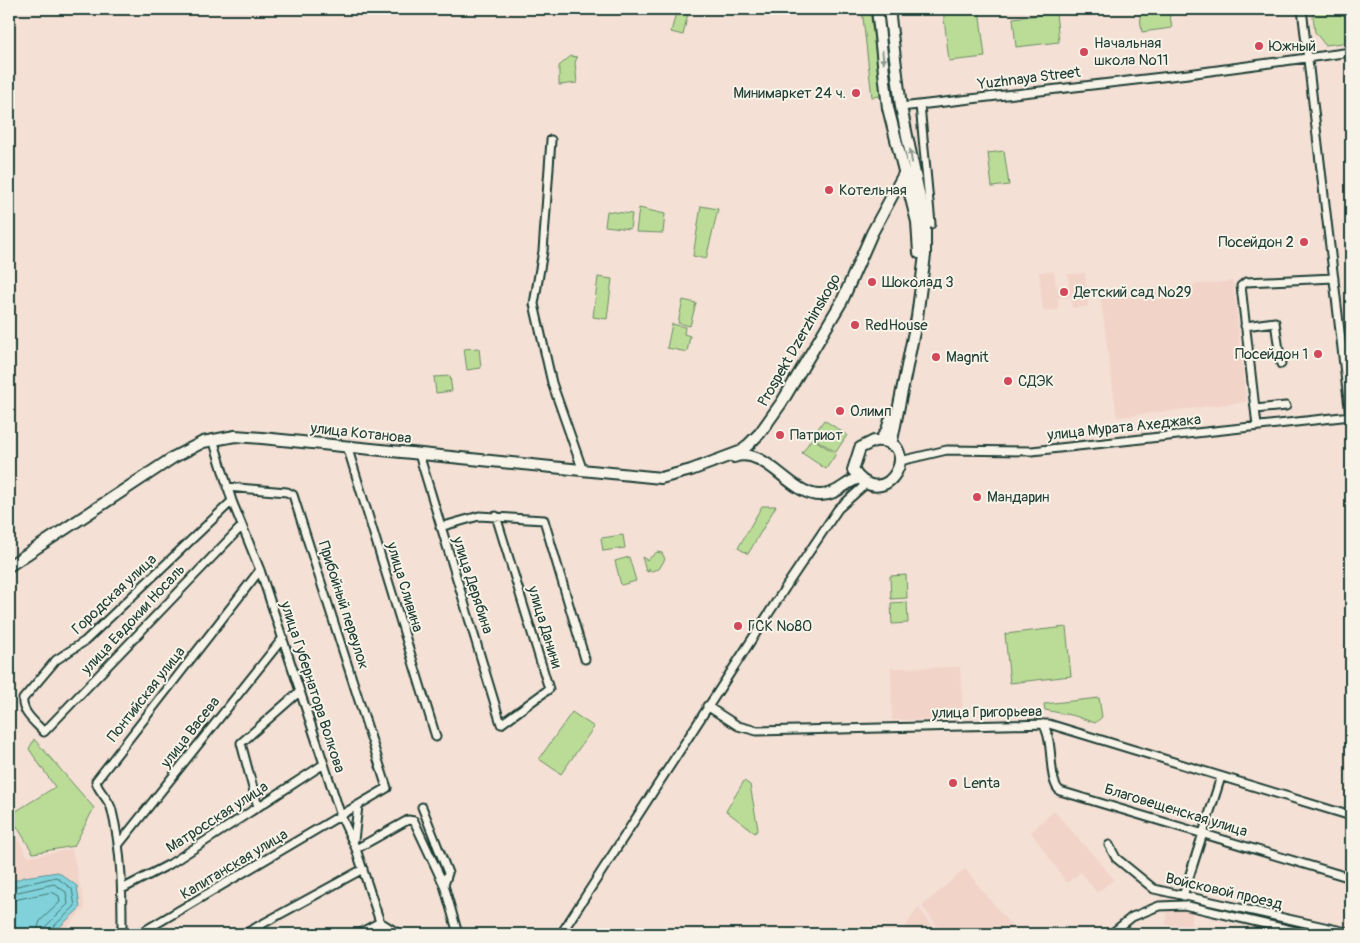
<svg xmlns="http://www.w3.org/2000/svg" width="1360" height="943" font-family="Pangolin,sans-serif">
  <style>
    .built { fill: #f2d3c8 }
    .green { fill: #badc96; stroke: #6c8c65 }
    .water { fill: #80d1da; stroke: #599698 }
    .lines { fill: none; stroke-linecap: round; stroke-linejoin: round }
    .shore { stroke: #467876; stroke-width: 1 }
    .street-casing { stroke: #1f3d34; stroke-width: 11 }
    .secondary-casing { stroke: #1f3d34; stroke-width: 14 }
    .street { stroke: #f7f3e8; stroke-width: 7 }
    .secondary { stroke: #f7f3e8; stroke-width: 10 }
    .oneway { fill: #8b988e }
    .poi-dot { fill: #d1495b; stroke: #f7f3e8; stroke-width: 2 }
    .labels { text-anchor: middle; stroke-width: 4; stroke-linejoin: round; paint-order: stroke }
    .poi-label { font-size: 15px; fill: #1f3d34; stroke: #f7f3e8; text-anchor: start }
    .street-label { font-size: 15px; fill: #1f3d34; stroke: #f7f3e8 }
  </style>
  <rect width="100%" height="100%" fill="#f4e0d5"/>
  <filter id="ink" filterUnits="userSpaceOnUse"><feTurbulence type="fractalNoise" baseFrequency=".02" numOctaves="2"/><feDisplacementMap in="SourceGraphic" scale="10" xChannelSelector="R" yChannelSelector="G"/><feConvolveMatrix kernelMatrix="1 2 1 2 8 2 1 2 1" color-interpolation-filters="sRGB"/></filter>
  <g filter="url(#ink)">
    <!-- built -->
    <path class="built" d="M1054 271 1056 287 1069 285 1068 274 1085 273 1088 307 1072 308 1071 297 1058 298V310L1043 311 1039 272Z
      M1233 281 1246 402 1117 417 1100 294Z
      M960 667 963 719 892 720 891 668Z
      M1054 811 1114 879 1097 893 1081 872 1067 883 1031 832Z
      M9 821 28 857 72 849 85 908 60 934H9Z
      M965 869 1018 934H943L922 906Z
      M918 907 939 934H901Z
      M1167 908 1193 910 1191 925H1166Z"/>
    <!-- green -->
    <path class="green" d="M677 9H689L683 35 671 32Z
      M862 9H870L881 96 872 97Z
      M943 9H979L985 57 949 61Z
      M1139 9H1169L1172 28 1142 32Z
      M1312 9H1351V42L1325 45 1315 32Z
      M1056 13 1059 42 1016 47 1013 18Z
      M571 56 577 57 575 63 577 83 559 85V66Z
      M1004 151 1009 185 992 187 988 153Z
      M701 206 718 209 706 259 693 256Z
      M639 208 665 214 663 233 636 232Z
      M607 211 632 214 630 229 605 226Z
      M598 277 612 279 607 319 593 317Z
      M683 300 696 303 690 326 678 323Z
      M672 324 685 327 684 334 690 336 687 352 667 348Z
      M479 348 481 368 467 370 464 349Z
      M450 376 452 391 436 393 434 377Z
      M824 420 847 435 836 452 812 437Z
      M812 438 836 454 826 469 802 453Z
      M762 506H776L748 554 738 548Z
      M623 535 625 548 603 551 601 538Z
      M657 552 662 553 665 559 659 569 647 572 650 568 646 571 642 557 647 560Z
      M629 557 636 581 621 585 615 561Z
      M906 575 907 598 891 599 890 576Z
      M907 602 908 623 892 624 891 603Z
      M1066 627 1071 676 1010 683 1005 634Z
      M1099 698 1102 717 1095 723 1075 716 1045 710 1044 704Z
      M572 712 594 727 561 774 539 759Z
      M34 739 94 808 74 846 33 853 10 815 55 787 29 749Z
      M744 781 750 785 758 829 755 833 726 811Z"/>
    <!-- water -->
    <path class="water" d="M58 872 77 886 80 908 52 934H15L10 932 9 883 24 877Z"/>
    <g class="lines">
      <!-- shore -->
      <path class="shore" d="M9 888 56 877 72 889 75 906 51 929 50 934
        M9 894 54 884 66 892 68 904 46 926 44 934
        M9 901 52 892 59 896 60 902 40 921 36 934"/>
      <!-- street casing -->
      <g class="street-casing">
        <path id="street" d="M1302 9 1350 416
          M920 105 931 224
          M901 107 1188 74 1351 52
          M551 140 543 251 534 304 552 383 583 471
          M1245 326 1275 322 1281 364
          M1255 409 1286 406
          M1257 426 1241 286 1246 282 1334 278
          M213 439 232 501 260 570 324 764 341 816 356 849 380 922 399 934
          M347 446 436 737
          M419 454 501 724 549 689 496 516
          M900 461 947 450 1032 451 1351 416
          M232 501 85 641 56 660 23 699C21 712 36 723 44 732L242 526
          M440 527 479 516 544 520 585 659
          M707 706 738 726 757 731 1049 724 1351 816
          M1043 724C1055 742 1047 780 1060 791L1351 878
          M258 807 241 743 300 691
          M422 807 448 873 444 885 458 934
          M354 840 358 806
          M119 844 283 638
          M1109 845 1116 858 1154 889 1351 933
          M356 849 408 820 414 821 444 885
          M122 889 170 864 324 764
          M1183 896 1221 777
          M122 934C122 893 122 851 112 811 110 799 97 791 96 781L260 570
          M139 934 387 788 293 495 287 492 227 487
          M244 934 363 869
          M358 934 380 922
          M561 934 789 582 838 509 867 483
          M1111 934 1132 917 1159 906 1184 905 1308 934"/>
      </g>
      <!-- secondary casing -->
      <g class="secondary-casing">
        <path id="secondary" d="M877 9 888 108 917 222 919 253
          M889 9 901 107 925 222V255L917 317 891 445
          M874 441C928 437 886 519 853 470L860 448Z
          M880 441 887 430 890 420
          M734 457C765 445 792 497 821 495 839 494 844 483 859 478
          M9 566 174 457 203 442 235 436 262 438 661 478 691 470 742 451 760 433 782 402 842 301 872 233 905 172"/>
      </g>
      <!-- street -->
      <use href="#street" class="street"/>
      <!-- secondary -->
      <use href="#secondary" class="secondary"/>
    </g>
    <!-- one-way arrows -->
    <defs><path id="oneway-solid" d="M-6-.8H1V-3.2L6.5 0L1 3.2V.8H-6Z" transform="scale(1.25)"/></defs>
    <g class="oneway">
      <use href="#oneway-solid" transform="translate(883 57) rotate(84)"/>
      <use href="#oneway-solid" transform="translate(911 156) rotate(-99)"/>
    </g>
  </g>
  <!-- markers -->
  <g class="poi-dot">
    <circle cx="1259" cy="46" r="5"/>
    <circle cx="1084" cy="52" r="5"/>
    <circle cx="856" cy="93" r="5"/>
    <circle cx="829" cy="190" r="5"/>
    <circle cx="1304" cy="242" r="5"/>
    <circle cx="872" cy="282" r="5"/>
    <circle cx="1064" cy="292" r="5"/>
    <circle cx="855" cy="325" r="5"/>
    <circle cx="1318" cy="354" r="5"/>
    <circle cx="936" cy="357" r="5"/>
    <circle cx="1008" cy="381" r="5"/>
    <circle cx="840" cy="411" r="5"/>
    <circle cx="780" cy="435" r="5"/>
    <circle cx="977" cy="497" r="5"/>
    <circle cx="738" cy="626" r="5"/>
    <circle cx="953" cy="783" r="5"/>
  </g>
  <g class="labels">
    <!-- poi labels -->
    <g class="poi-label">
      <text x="1094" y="48">Начальная<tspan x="1094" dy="17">школа №11</tspan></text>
      <text x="1269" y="51">Южный</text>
      <text x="846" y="98" text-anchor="end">Минимаркет 24 ч.</text>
      <text x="839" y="195">Котельная</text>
      <text x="1294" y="247" text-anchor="end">Посейдон 2</text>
      <text x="882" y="287">Шоколад 3</text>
      <text x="1074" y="297">Детский сад №29</text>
      <text x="865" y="330">RedHouse</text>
      <text x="1308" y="359" text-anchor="end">Посейдон 1</text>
      <text x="946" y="362">Magnit</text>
      <text x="1018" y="386">СДЭК</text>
      <text x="850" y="416">Олимп</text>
      <text x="790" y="440">Патриот</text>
      <text x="987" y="502">Мандарин</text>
      <text x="748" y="631">ГСК №80</text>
      <text x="963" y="788">Lenta</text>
    </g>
    <!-- street labels -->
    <g class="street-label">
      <text transform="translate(1029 78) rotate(-7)" y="5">Yuzhnaya Street</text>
      <text transform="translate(799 340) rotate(-60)" y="5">Prospekt Dzerzhinskogo</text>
      <text transform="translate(1124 427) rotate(-6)" y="5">улица Мурата Ахеджака</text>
      <text transform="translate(361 433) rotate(6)" y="5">улица Котанова</text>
      <text transform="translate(473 585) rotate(72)" y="5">улица Дерябина</text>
      <text transform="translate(405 587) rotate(73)" y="5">улица Сливина</text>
      <text transform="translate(114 594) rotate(-43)" y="5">Городская улица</text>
      <text transform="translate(344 605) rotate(72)" y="5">Прибойный переулок</text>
      <text transform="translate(133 619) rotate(-47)" y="5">улица Евдокии Носаль</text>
      <text transform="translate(545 627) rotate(73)" y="5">улица Данини</text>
      <text transform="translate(313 687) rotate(72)" y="5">улица Губернатора Волкова</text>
      <text transform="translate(146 694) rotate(-52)" y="5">Понтийская улица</text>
      <text transform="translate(987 712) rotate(-1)" y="5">улица Григорьева</text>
      <text transform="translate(190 732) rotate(-52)" y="5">улица Васева</text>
      <text transform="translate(1176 810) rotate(17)" y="5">Благовещенская улица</text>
      <text transform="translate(217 817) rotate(-33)" y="5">Матросская улица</text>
      <text transform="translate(234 864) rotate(-31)" y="5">Капитанская улица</text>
      <text transform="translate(1224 891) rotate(13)" y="5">Войсковой проезд</text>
    </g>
  </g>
  <!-- margin -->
  <rect width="1360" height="943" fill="none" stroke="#f7f3e8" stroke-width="30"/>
  <rect x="15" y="15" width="1330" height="913" fill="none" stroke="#1f3d34" stroke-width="2" filter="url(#ink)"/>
</svg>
